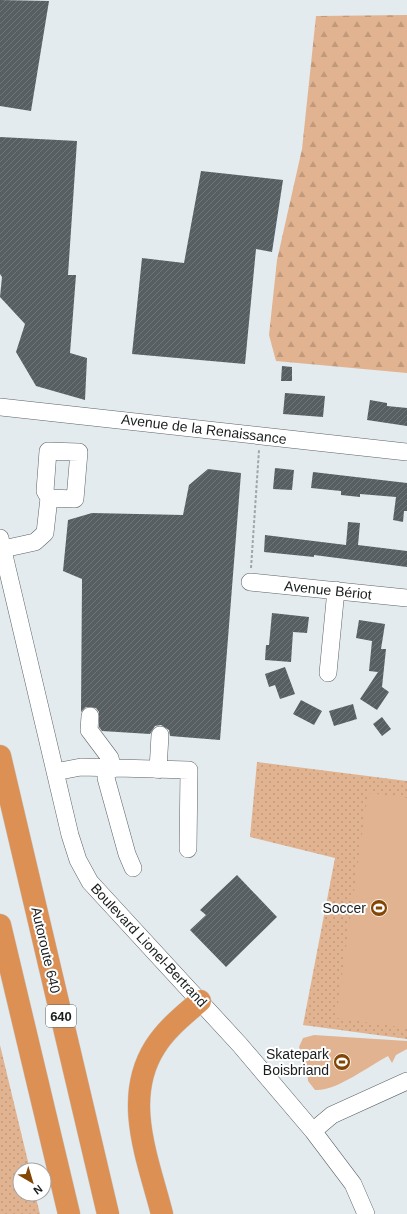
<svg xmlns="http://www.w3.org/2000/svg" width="407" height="1214" font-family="Arial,sans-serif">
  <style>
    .grass { fill: url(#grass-dots) }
    .forest { fill: url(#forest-firs) }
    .pitch { fill: #e2b390 }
    .building { fill: url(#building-hatch) }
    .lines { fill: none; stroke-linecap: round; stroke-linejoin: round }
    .minor-casing { stroke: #5c6366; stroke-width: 18 }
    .highway-casing { stroke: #c8c9c9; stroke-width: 23 }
    .path { stroke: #9fa5a8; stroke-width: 2; stroke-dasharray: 3 2; stroke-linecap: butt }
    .minor { stroke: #fff; stroke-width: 17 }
    .highway { stroke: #dd9053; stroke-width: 22 }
    .labels { text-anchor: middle; stroke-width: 4; stroke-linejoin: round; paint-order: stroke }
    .shield { fill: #fff; stroke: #5f6162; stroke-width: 1 }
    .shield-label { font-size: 13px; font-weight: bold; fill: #1a1d1e }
    .street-label { font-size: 14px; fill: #1a1d1e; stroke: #fff }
    .poi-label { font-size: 14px; fill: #1a1d1e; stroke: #fff; text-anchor: end }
  </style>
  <defs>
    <pattern id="grass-dots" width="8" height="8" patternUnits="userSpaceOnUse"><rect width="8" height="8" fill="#e2b390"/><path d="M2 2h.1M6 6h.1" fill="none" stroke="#c19a7c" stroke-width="1.8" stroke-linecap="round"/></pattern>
    <pattern id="forest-firs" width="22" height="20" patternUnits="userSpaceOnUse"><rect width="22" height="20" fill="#e2b390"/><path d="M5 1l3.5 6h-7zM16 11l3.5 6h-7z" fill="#c19a7c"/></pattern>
    <pattern id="building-hatch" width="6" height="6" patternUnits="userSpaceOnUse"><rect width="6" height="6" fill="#585f62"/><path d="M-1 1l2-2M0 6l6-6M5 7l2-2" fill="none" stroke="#707678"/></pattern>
  </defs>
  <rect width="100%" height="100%" fill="#e3ebef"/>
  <!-- grass -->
  <path class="grass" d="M257 762 407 781V1039L303 1025 335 858 250 837Z
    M0 1045 30 1170H20V1194H35L40 1214H0Z"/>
  <!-- forest -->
  <path class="forest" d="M407 15V373L276 361 269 335 277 260 302 149 316 16Z"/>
  <!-- pitch -->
  <path class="pitch" d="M368 793 407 798V1028L336 1018Z
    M314 1035 407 1041V1049L396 1055 392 1063 388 1056C369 1066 335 1092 315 1090L308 1081 306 1060 302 1056 299 1047 303 1038Z"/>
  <!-- building -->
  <path class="building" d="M0 0 49 1 31 111 0 106Z
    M0 137 77 141 68 275H76L70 353 87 358 85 400 36 386 16 352 25 324 0 297 2 277 0 274Z
    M201 171 283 180 272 252 256 249 245 364 132 354 142 258 184 263Z
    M282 366 292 367V381H281Z
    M285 393 325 396 323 417 283 414Z
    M370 400 387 403V406L407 408V426L367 420Z
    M275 468 294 470 292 490 273 489Z
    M208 469 241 473 220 740 170 736 169 730 161 725 155 726 150 734 102 731 99 727V712L96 708 86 707 81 712 82 579 63 571 68 520 92 513 183 515 189 485Z
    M313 472 407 483V511H404L403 522 393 520 396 497 360 494V497L341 495V491L311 488Z
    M348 522 360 523 358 545 407 551V567L314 555V557L264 552 265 535 346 545Z
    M272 613 309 617 307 633 293 632 291 662 265 660 266 645H269Z
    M359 620 385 624 381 649H386L382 687 389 692 377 710 360 699 378 672 369 671 372 641 356 638Z
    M285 667 295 694 280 699 275 685 269 687 265 674Z
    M301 700 322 711 314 725 293 714Z
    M353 704 357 719 334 726 329 711Z
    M382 717 391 729 382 736 373 724Z
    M237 875 277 917 226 967 190 930 206 915 200 910Z"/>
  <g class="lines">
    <!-- minor casing -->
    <g class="minor-casing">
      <path id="minor" d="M0 407 407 452
        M0 538 70 835 78 860 90 882 240 1045 313 1131 353 1184 366 1214
        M3 549 35 542 45 533 49 498 45 491 48 451 79 452 75 499 49 498
        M250 582 407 598
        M328 673 336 590
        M90 716 89 730 110 758 113 769
        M106 769V778L127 854 133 868
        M158 770 160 735
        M55 772 81 767 189 770 188 849
        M313 1131 332 1115 407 1081"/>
    </g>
    <!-- highway casing -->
    <g class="highway-casing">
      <path id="highway" d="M0 756 108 1214
        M0 925 69 1214
        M162 1214C148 1159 122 1099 155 1047 167 1028 184 1015 200 1001"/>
    </g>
    <!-- path -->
    <path class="path" d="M251 568 259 450"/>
    <!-- minor -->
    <use href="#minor" class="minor"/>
    <!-- highway -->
    <use href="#highway" class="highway"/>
  </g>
  <!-- icons -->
  <defs>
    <g id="stadium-disc" transform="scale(0.9)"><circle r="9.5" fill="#834604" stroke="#fff"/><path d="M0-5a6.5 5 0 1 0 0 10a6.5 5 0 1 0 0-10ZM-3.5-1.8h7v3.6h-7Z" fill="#fff"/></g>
  </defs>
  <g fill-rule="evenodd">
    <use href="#stadium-disc" x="379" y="908"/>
    <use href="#stadium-disc" x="342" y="1062"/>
  </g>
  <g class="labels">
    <!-- shield labels -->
    <rect class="shield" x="46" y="1005" width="30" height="22" rx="3"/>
    <g class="shield-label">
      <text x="61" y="1021">640</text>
    </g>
    <!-- street labels -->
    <g class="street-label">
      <text transform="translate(204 429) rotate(7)" y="5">Avenue de la Renaissance</text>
      <text transform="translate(328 590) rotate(6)" y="5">Avenue Bériot</text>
      <text transform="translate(149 945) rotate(47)" y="5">Boulevard Lionel-Bertrand</text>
      <text transform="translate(46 950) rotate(77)" y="5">Autoroute 640</text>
    </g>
    <!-- poi labels -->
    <g class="poi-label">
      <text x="366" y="913">Soccer</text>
      <text x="329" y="1059">Skatepark<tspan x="329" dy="16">Boisbriand</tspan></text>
    </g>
  </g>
  <!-- north arrow -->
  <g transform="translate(32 1182) rotate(142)"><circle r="19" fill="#ffffff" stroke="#a3a5a5"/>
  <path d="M0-3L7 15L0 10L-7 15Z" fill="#834604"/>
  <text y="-6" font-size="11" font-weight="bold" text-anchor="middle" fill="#1a1d1e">N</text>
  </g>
</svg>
